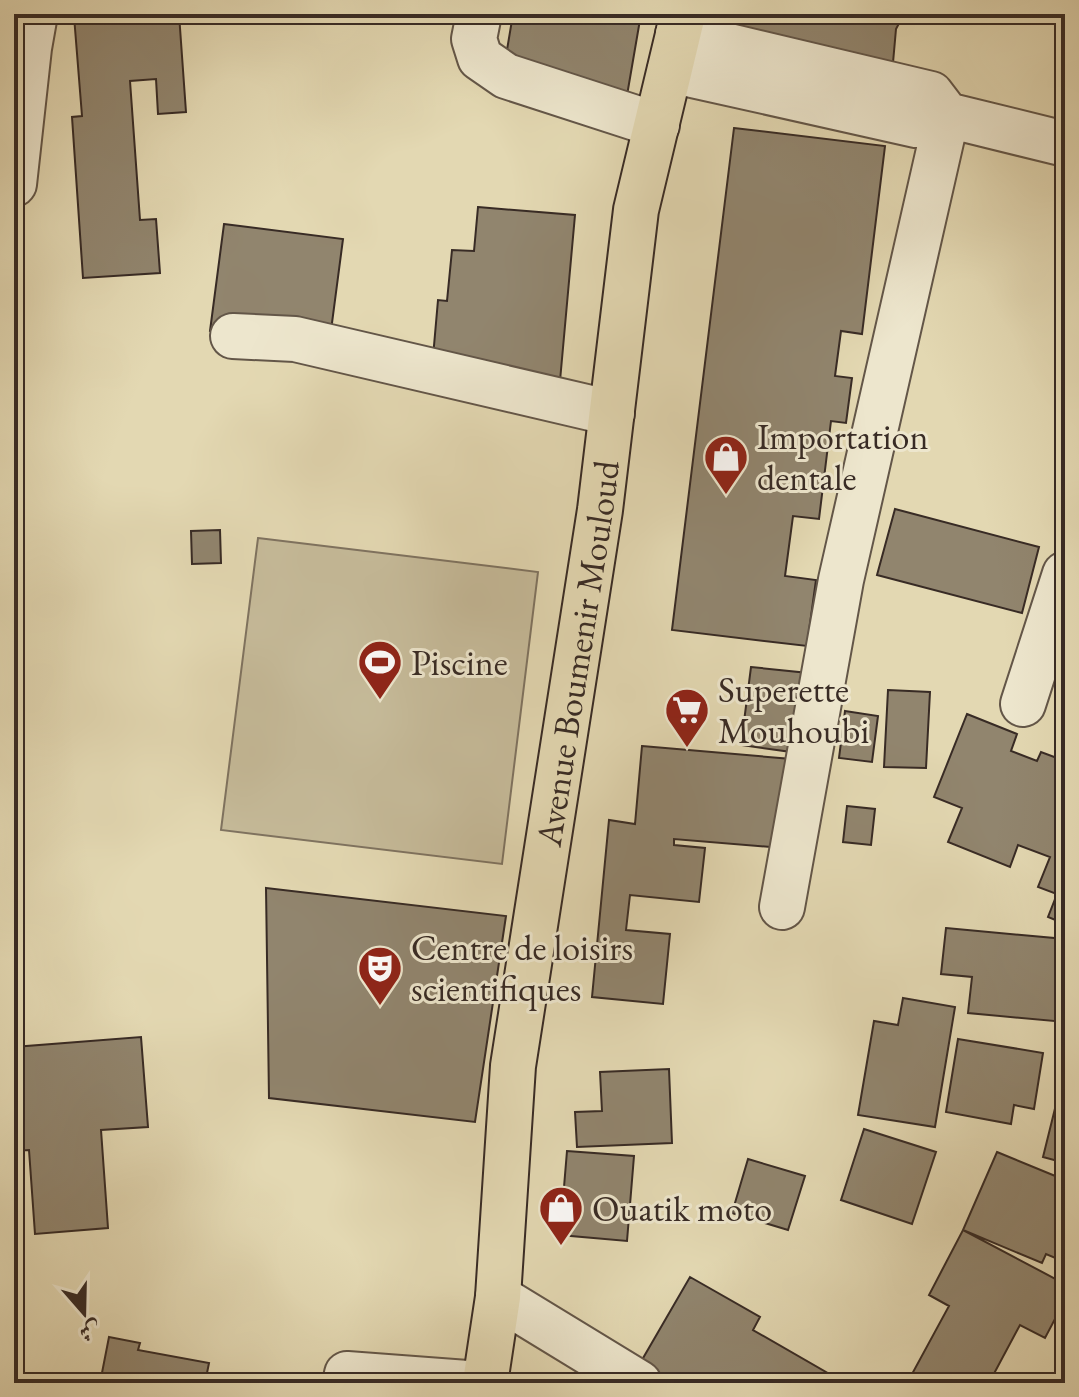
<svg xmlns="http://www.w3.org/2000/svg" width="1079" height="1397" font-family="'EB Garamond',Amiri,serif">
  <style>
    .green { fill: #c6bb9a; stroke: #7f7360; stroke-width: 2 }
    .building { fill: #91856e; stroke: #382b25; stroke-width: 2 }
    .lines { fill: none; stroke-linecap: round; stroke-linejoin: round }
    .minor-casing { stroke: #635648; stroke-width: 48 }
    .major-casing { stroke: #382b25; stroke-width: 48 }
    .minor { stroke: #ede6cd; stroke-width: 44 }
    .major { stroke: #e3d8b2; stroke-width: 44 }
    .labels { text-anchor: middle; stroke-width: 6; stroke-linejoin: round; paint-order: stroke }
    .poi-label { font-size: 36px; fill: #382b25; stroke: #ede6cd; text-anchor: start }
    .street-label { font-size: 36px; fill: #382b25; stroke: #ede6cd }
  </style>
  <rect width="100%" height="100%" fill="#e3d8b2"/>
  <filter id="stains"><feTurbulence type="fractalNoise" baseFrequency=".0025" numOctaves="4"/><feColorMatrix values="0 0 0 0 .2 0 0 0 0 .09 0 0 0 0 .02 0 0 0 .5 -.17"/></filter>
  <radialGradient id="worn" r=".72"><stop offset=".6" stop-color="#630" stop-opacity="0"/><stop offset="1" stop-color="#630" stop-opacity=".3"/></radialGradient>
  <!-- green -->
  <path class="green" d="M258 538 538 572 502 864 221 830Z"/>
  <!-- building -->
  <path class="building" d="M102 14H179L186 112 158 114 156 79 130 81 140 220 156 219 160 273 83 278 72 117 82 116 74 16Z
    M513 14H641L625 107 506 56Z
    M729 14H904L896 29 892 74 728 23Z
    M734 128 885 146 862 334 841 331 835 376 852 378 846 423 831 421 819 519 793 516 785 576 816 580 807 646 672 630Z
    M478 207 575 215 559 392 431 380 438 300 447 301 452 250 474 251Z
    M224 224 343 239 329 346 210 331Z
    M895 509 1039 547 1022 613 877 575Z
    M220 530 221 563 192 564 191 531Z
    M751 667 808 673 799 753 741 745Z
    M888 690 930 692 926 768 884 767Z
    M845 711 878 716 872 762 839 758Z
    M967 714 1017 734 1011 751 1037 761 1041 752 1065 761V924L1048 917 1057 894 1038 887 1050 857 1018 845 1010 867 948 842 962 808 934 797Z
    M642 746 803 760 795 849 674 839V845L705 848 699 902 630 895 626 930 670 934 663 1004 592 997 609 820 635 824Z
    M847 806 875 809 871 845 843 842Z
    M266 888 506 916 475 1122 269 1098Z
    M946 928 1065 939V1022L968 1013 972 977 941 974Z
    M903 998 955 1007 935 1127 858 1115 874 1021 898 1025Z
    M141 1037 148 1127 101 1130 108 1228 35 1234 29 1150 14 1151V1047Z
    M958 1039 1043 1053 1034 1109 1014 1105 1011 1124 946 1112Z
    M1065 1068V1163L1043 1157Z
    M669 1069 672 1143 577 1147 575 1112 602 1111 600 1072Z
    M864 1129 936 1152 912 1224 841 1200Z
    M567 1151 634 1156 627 1241 560 1235Z
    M997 1152 1065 1180V1262L1046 1254 1042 1263 963 1230Z
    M748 1159 805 1176 788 1230 732 1213Z
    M963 1230 1065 1284V1300L1045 1338 1020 1325 989 1383H929L912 1374 949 1306 929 1295Z
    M690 1277 760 1317 753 1330 845 1383H654L635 1372Z
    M109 1337 140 1343 138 1350 209 1363 205 1383H100Z"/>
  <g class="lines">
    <!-- minor casing -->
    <g class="minor-casing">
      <path id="minor" d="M479 14 474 39 480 58 506 76 657 125
        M670 70 916 125 947 115 931 94 678 34
        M14 184 29 48 35 14
        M233 336 295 339 612 413
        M1023 704 1065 574
        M782 907 841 580 947 115 1065 144
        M498 1297 639 1383
        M345 1383 347 1374 467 1383"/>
    </g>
    <!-- major casing -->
    <g class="major-casing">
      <g id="major">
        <path id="s1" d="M485 1383 498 1297 513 1066 600 510 636 210 683 14"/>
      </g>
    </g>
    <!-- minor -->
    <use href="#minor" class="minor"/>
    <!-- major -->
    <use href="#major" class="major"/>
  </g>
  <!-- icons -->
  <defs>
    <g id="shop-pin" transform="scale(2.3)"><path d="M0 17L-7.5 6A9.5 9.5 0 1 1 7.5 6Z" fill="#8f2418" stroke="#ede6cd"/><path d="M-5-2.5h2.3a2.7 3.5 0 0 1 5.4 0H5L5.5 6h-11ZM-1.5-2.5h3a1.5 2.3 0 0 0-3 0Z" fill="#fff"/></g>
    <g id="stadium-pin" transform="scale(2.3)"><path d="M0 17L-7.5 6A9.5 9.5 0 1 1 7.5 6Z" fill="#8f2418" stroke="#ede6cd"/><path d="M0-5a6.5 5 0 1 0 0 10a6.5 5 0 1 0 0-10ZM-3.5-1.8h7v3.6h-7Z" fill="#fff"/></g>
    <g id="supermarket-pin" transform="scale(2.3)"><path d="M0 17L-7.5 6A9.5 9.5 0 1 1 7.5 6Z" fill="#8f2418" stroke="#ede6cd"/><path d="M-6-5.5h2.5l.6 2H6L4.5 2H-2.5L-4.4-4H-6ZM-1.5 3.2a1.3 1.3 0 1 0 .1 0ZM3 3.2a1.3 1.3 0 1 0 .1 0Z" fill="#fff"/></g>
    <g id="theatre-pin" transform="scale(2.3)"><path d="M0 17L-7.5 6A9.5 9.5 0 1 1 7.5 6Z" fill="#8f2418" stroke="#ede6cd"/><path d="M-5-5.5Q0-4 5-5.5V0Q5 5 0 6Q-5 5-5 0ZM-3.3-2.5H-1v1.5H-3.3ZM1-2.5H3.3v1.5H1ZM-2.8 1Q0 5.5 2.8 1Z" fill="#fff"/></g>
  </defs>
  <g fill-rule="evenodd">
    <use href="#shop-pin" x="726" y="457"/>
    <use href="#stadium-pin" x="380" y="662"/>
    <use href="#supermarket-pin" x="687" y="710"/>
    <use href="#theatre-pin" x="380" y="968"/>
    <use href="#shop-pin" x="561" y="1208"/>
  </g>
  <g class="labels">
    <!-- poi labels -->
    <g class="poi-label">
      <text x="757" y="449">Importation<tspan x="757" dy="41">dentale</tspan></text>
      <text x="411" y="675">Piscine</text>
      <text x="718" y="702">Superette<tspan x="718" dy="41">Mouhoubi</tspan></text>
      <text x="411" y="960">Centre de loisirs<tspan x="411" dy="41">scientifiques</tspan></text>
      <text x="592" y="1221">Ouatik moto</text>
    </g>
    <!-- street labels -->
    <g class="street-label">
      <text dy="13" stroke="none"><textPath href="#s1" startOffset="736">Avenue Boumenir Mouloud</textPath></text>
    </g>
  </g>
  <!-- margin -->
  <rect width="1079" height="1397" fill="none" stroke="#e3d8b2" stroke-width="48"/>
  <rect x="16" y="16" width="1047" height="1365" fill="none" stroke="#382b25" stroke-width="4"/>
  <rect x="24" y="24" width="1031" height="1349" fill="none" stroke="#382b25" stroke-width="2"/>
  <!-- north arrow -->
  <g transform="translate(84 1313) rotate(160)" stroke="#ede6cd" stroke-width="6" paint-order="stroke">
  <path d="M0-6L14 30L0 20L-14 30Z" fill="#382b25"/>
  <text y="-12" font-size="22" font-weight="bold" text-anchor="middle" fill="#382b25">ش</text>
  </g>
  <rect width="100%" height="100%" filter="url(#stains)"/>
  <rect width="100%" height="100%" fill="url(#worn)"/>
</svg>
